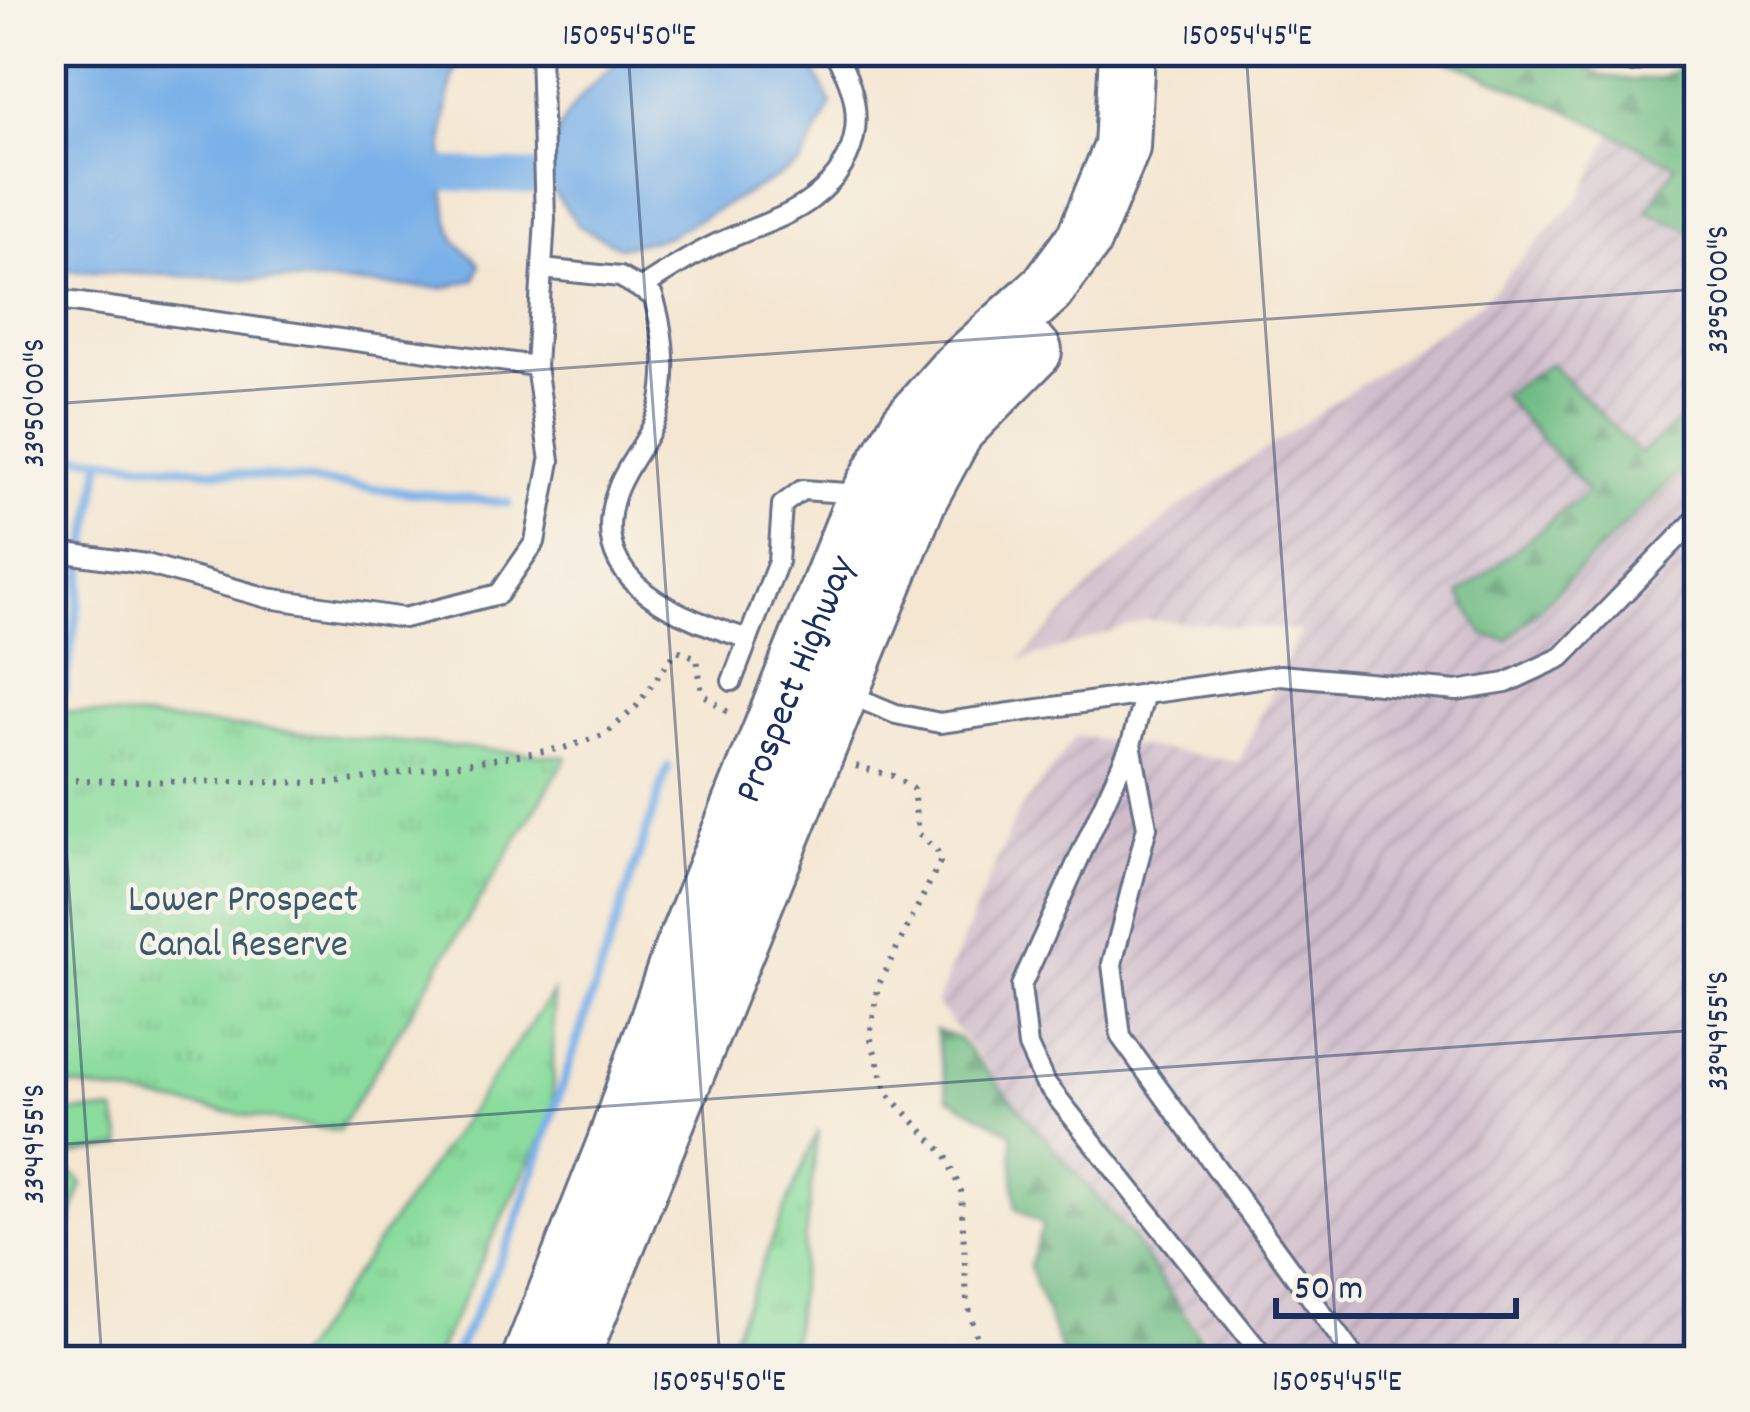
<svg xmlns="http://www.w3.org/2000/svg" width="1750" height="1412" font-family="Dekko,sans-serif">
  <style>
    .industrial { fill: url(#industrial-furrows) }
    .grass { fill: url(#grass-tufts); stroke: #52867e; stroke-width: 3 }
    .forest { fill: url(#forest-firs); stroke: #457671; stroke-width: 3 }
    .water { fill: #79b0e8; stroke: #4a70a3; stroke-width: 3 }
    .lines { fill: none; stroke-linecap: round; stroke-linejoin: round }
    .stream { stroke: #79b0e8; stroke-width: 9 }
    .canal { stroke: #79b0e8; stroke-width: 33 }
    .service-casing { stroke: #676f86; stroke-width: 24 }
    .secondary-casing { stroke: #676f86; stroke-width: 60 }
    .path { stroke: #676f86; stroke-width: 6; stroke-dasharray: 3 9; stroke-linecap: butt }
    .service { stroke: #fff; stroke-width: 18 }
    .secondary { stroke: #fff; stroke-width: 54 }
    .ticks { fill: none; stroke: #1b2f5e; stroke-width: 3; stroke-opacity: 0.45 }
    .labels { text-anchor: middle; stroke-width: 9; stroke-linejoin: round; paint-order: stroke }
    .street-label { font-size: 39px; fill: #1b2f5e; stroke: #f7f3e8 }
    .park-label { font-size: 39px; fill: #375a6e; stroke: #f7f3e8 }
    .neatline { fill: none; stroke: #1b2f5e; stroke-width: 4.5 }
    .ticks-label { font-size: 30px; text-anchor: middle; fill: #1b2f5e }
  </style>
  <defs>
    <pattern id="industrial-furrows" width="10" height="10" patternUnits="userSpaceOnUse" patternTransform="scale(3)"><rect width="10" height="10" fill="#d0bdcc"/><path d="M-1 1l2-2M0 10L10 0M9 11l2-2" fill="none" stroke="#a89aa9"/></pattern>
    <pattern id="grass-tufts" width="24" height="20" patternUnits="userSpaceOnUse" patternTransform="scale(3)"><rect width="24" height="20" fill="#8adc9d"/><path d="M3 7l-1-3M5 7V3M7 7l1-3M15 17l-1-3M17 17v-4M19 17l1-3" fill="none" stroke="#76bd8a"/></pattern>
    <pattern id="forest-firs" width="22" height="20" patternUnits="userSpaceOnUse" patternTransform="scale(3)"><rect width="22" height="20" fill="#6fbc84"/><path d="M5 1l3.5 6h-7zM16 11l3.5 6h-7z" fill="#5a996f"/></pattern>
  </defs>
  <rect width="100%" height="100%" fill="#f7f3e8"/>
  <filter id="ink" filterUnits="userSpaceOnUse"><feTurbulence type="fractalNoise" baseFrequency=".00833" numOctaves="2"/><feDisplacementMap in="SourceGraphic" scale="24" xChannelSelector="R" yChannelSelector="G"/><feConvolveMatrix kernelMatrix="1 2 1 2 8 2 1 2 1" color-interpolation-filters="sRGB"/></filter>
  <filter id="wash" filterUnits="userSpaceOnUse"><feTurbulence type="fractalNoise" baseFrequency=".004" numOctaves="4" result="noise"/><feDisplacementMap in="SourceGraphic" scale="48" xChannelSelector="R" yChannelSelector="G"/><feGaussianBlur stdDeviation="2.7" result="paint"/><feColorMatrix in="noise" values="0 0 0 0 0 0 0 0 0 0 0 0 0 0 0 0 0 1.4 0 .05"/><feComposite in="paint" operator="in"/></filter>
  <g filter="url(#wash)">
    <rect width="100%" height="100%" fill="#f4e6d1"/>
    <!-- industrial -->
    <path class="industrial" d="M1612 133 1676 165 1648 211 1699 234V1361H1226L936 1004 1016 816 1076 736 1239 762 1300 631 1148 620 1020 661 1094 583 1178 509 1483 301 1581 196Z"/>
    <!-- grass -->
    <path class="grass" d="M51 710 567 757 338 1131 51 1082Z
      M553 992V1114L433 1361H294Z
      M51 1111 115 1112 123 1146 55 1158 82 1182 51 1296Z
      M818 1130 790 1361H722Z"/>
    <!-- forest -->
    <path class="forest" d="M1426 51H1557L1604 76 1634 80 1660 78 1699 59V234L1647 211 1675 165 1571 112Z
      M1550 363 1640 454 1699 405V453L1507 640 1484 635 1459 594 1588 492 1502 395Z
      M935 1030 958 1038 1130 1235 1217 1361H1065L1029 1267 1043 1225 1016 1208 1012 1133 948 1097Z"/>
    <!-- water -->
    <path class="water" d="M51 51H445L455 70C442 114 437 196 455 239 460 249 473 254 480 265L475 279 445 288 51 270Z
      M627 51H804L832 104 801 164 666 237 620 247 579 226 544 179C554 116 583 95 627 51Z"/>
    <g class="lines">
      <!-- stream -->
      <path class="stream" d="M51 453 508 503
        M64 691 102 459
        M452 1361 515 1228 668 767"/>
      <!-- canal -->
      <path class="canal" d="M447 174 544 179"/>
    </g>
  </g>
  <g filter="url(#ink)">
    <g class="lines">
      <!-- service casing -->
      <g class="service-casing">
        <path id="service" d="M1597 51 1633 62 1672 51
          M542 269 620 277 653 296C664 330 668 370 660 406 652 439 625 464 615 496 587 587 684 618 748 639
          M640 289C663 274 687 258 712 246 743 230 786 220 813 198 866 157 866 102 833 51
          M51 299 536 366
          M51 551 146 564 268 598 404 618 499 594 535 542 550 461 536 366 545 219 540 51
          M732 681 778 562 782 505 802 490 862 494
          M843 692 896 714 940 723 1280 675 1457 691 1506 683 1562 657 1699 516
          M1145 693 1131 744 1021 986 1028 1046 1044 1081 1267 1361
          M1131 744 1147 827 1112 964 1121 1037 1357 1361"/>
      </g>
      <!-- secondary casing -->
      <g class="secondary-casing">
        <g id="secondary">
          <path d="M575 1348 919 499 957 429 1034 351"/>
          <path id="s1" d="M529 1361 615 1143 679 958 857 516 908 425 955 372 1047 289 1084 239 1122 147 1127 51"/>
        </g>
      </g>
      <!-- path -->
      <path class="path" d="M856 766 893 776 913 789 918 833 937 851 940 862 878 986 870 1036 887 1093 945 1154 961 1191 967 1301 983 1361
        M51 780 336 783 564 748 606 734 636 707 677 650 697 658 702 693 733 716"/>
      <!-- service -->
      <use href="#service" class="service"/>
      <!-- secondary -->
      <use href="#secondary" class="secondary"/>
    </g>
  </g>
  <!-- ticks -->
  <path class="ticks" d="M628 51 720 1361M1246 51 1338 1361M51 404 1699 289M51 631 102 1361M51 1145 1699 1030"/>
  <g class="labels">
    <!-- street labels -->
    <g class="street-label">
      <text dy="14" stroke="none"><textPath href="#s1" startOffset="732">Prospect Highway</textPath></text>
    </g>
    <!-- park labels -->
    <g class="park-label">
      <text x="243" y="910">Lower Prospect<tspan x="243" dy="45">Canal Reserve</tspan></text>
    </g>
  </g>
  <!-- margin -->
  <rect width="1750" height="1412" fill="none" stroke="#f7f3e8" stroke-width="132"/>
  <!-- scale -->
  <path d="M1276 1298v18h240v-18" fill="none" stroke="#1b2f5e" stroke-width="6"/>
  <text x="1294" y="1298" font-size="36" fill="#1b2f5e" stroke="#f7f3e8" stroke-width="9" paint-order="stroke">50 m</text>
  <rect x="66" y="66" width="1618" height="1280" class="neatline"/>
  <g class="ticks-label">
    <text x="629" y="44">150°54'50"E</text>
    <text x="1247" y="44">150°54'45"E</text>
    <text transform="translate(1717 290) rotate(-90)" y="10">33°50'00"S</text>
    <text transform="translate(33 403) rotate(-90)" y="10">33°50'00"S</text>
    <text transform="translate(1717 1031) rotate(-90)" y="10">33°49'55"S</text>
    <text transform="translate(33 1144) rotate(-90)" y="10">33°49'55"S</text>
    <text x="719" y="1390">150°54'50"E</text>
    <text x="1337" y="1390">150°54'45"E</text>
  </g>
</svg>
